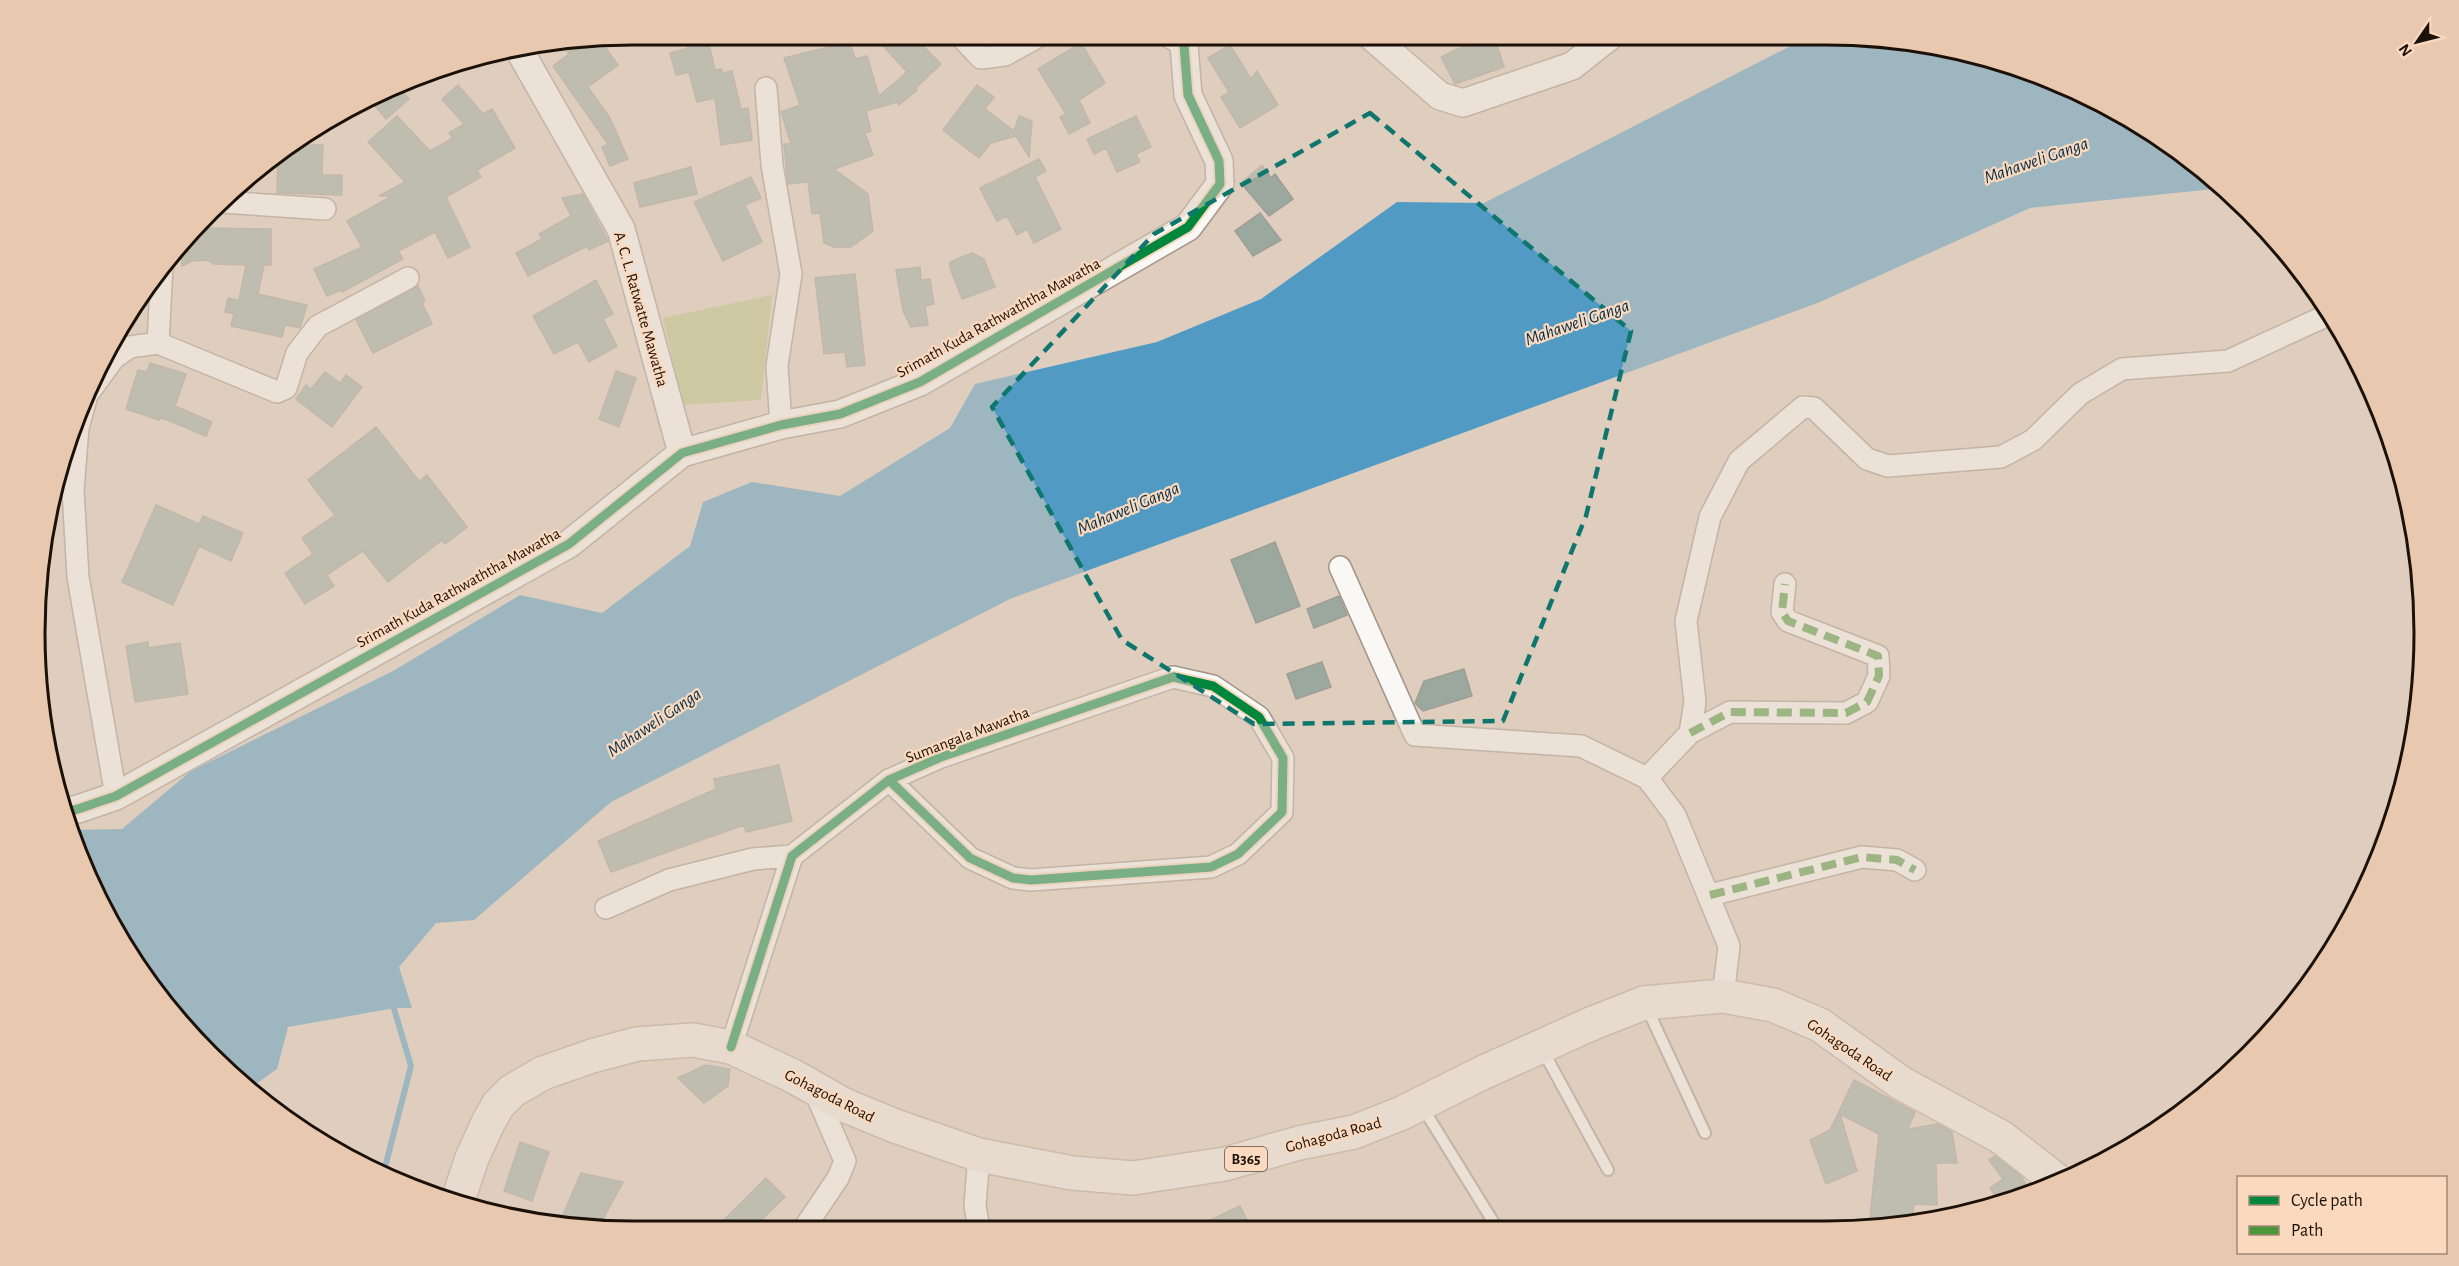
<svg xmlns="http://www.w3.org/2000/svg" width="2459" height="1266" font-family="'Alegreya Sans',sans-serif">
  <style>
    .green { fill: #bac083 }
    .water { fill: #509ac3 }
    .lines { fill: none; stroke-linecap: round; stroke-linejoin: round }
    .stream { stroke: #509ac3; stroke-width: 6 }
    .building { fill: #9aa89e; stroke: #9e9e96; stroke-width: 1.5 }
    .service-casing { stroke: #a29589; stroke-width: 14 }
    .minor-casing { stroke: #a29589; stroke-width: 24 }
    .tertiary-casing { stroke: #a29589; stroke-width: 30 }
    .primary-casing { stroke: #b5a497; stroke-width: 36 }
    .service { stroke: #faf8f5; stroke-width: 10 }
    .minor { stroke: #faf8f5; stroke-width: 21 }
    .tertiary { stroke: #faf8f5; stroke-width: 27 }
    .primary { stroke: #f2ebe5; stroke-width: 33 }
    .quiet { stroke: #4c973a; stroke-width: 8; stroke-dasharray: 15 8; stroke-linecap: butt }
    .cycleway-casing { stroke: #fad9be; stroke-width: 13 }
    .cycleway { stroke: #00873e; stroke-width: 9 }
    .marked { fill: none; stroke: #0f766e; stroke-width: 4.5; stroke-dasharray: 12 8; stroke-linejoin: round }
    .labels { text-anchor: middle; stroke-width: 4.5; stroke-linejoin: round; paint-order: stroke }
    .shield { fill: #fad9be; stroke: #5f4d3f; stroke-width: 1.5 }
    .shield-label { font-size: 15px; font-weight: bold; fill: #1c1108 }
    .street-label { font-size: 16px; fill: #1c1108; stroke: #fad9be }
    .water-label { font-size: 18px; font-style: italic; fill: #032e49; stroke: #fad9be }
    .rim { fill: none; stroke: #1c1108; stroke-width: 3 }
  </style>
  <rect width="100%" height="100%" fill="#dfcdbe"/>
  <!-- green -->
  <path class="green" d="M772 295 761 400 683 405 663 318Z"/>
  <!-- water -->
  <path class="water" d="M1810 36H1865L1981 55 2091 96 2191 158 2223 188 2030 208 1820 302 1010 599 611 802 474 920 436 923 399 967 412 1008H395L288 1027 277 1069 249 1089C227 1069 205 1050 184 1029 138 981 91 893 69 830L122 829 191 771 393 671 520 595 602 613 690 546 703 502 752 482 840 496 950 428 975 384 1157 342 1261 299 1397 202 1484 203Z"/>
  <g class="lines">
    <!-- stream -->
    <path class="stream" d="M383 1175 411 1066 392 1002"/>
  </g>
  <!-- building -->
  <path class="building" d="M686 35H707L715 70 721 69 723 73 732 71 741 109 748 108 752 140 721 145 715 98 697 102 689 72 676 75 670 53 688 48Z
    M896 35H912L941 64 916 88 917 90 899 105 897 102 866 111 871 131 865 133 873 155 834 169 868 194 873 231 851 247H834L824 243 820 213 812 214 808 182 788 184 784 144H791L781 112 800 105 784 58 850 42 855 59 867 56 879 96 907 72 883 46Z
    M1487 35H1494L1504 67 1455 84 1441 57Z
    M622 36 605 47 618 65 588 87 610 118 628 159 610 166 602 147 608 144 553 66 569 54 561 42Z
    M1081 43 1105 83 1079 100 1090 123 1069 134 1060 117 1066 114 1038 69Z
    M1230 45 1251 79 1257 71 1278 105 1240 128 1221 97 1229 92 1208 58Z
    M458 85 483 114 492 109 515 148 477 170 481 177 446 197 470 247 448 258 435 232 398 251 403 259 342 292 341 290 327 296 314 269 362 247 347 221 392 196H379L405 182 368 142 397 116 430 151 453 138 449 133 464 124 442 99Z
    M977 85 994 97 985 109 1014 131 1019 116 1032 121 1029 157 1016 136 991 143 979 158 943 130Z
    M398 86 409 99 386 119 369 99Z
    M1136 116 1151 147 1136 154 1140 162 1117 172 1106 148 1094 154 1087 139Z
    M289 145H323L322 175H342V195L277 193 278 152Z
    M1039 159 1046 171 1035 177 1061 229 1034 243 1027 229 1017 235 1007 216 997 221 980 188Z
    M1262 165 1271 178 1275 174 1293 199 1269 216 1241 183Z
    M691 167 697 194 640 207 634 183Z
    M751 177 761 198 745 205 762 242 723 261 694 202Z
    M583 194 608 241 589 250 587 246 528 276 516 253 542 239 539 234 571 216 562 198Z
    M1260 213 1281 240 1253 256 1235 231Z
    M194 228 271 229V265H264L258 294 307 305 300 328 285 325 282 337 231 326 234 314 225 312 228 298 239 300 246 265 214 264 207 260 192 261 182 266V240Z
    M972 253 984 259 995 287 962 299 950 268V262Z
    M920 267 921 280 930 279 934 304 925 306 928 325 911 327 903 311 896 270Z
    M855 274 865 365 847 367 845 352 824 354 815 278Z
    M596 280 613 314 603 319 617 346 589 362 578 342 554 354 533 316Z
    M418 286 425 301 422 303 432 324 373 353 356 320Z
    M150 363 186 374 175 406 212 422 206 436 160 417 159 420 126 409 138 370 147 372Z
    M616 371 636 378 619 427 599 419Z
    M325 372 340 383 346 375 362 387 332 427 296 399 306 385 311 389Z
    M376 427 419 481 427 475 467 527 445 544 442 540 388 582 363 551 327 575 334 586 305 604 285 573 313 554 302 538 335 515 308 480Z
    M156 505 199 524 203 516 243 533 231 561 199 546 173 605 122 582Z
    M1275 542 1300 606 1256 623 1231 560Z
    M1339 596 1347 615 1314 628 1307 609Z
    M148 642V648L180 643 188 694 135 702 126 646Z
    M1322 662 1331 687 1296 699 1287 674Z
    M1464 669 1472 696 1423 711 1415 703 1424 681Z
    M779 765 792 821 746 832 744 825 611 872 598 841 716 789 714 779Z
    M706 1065 730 1069 728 1086 704 1103 678 1078Z
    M1854 1080 1915 1112 1908 1129 1938 1124 1952 1132 1957 1163H1936L1937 1205 1914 1204 1911 1225 1875 1226 1870 1216 1879 1134 1840 1114 1857 1171 1826 1184 1810 1140 1830 1130Z
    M520 1142 549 1152 532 1201 504 1191Z
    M1995 1156 2021 1176 2029 1189 2020 1195 1999 1201 1990 1188 2003 1179 1989 1160Z
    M581 1173 623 1182 597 1230 582 1228 561 1219Z
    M766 1178 785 1197 751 1230H714Z
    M1240 1206 1251 1228H1194Z"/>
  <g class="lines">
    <!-- service casing -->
    <g class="service-casing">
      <path id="service" d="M1646 1006 1705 1133
        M1542 1049 1608 1170
        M1423 1108 1497 1228"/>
    </g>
    <!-- minor casing -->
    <g class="minor-casing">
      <path id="minor" d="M959 35 981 58 1005 55 1041 35
        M1165 35 1184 45
        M766 88 772 165 791 274 777 366 781 425
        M222 202 325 209
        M158 343 162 266
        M1340 567 1415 735 1581 746 1647 778 1675 815 1729 946 1723 996
        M1690 733 1730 712 1846 713 1867 702 1879 676 1878 656 1788 621 1782 612 1785 584
        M1647 778 1690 733 1695 702 1686 621 1710 517 1739 461 1803 407 1814 408 1867 459 1888 466 2001 457 2033 440 2080 394 2122 369 2228 361 2330 314
        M116 796 78 577 73 490 78 428 87 395 114 358 130 347 158 343 277 392 286 388 297 353 318 326 408 278
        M1710 895 1862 857 1897 860 1915 870
        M606 908 669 880 753 859 792 856
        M731 1047 792 856 889 780 941 757 1173 677 1213 686 1259 717 1283 758 1282 812 1238 854 1211 867 1031 880 1013 878 970 858 889 780
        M979 1229 975 1206 979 1155
        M803 1230 838 1178 845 1161 814 1089"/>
    </g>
    <!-- tertiary casing -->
    <g class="tertiary-casing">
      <path id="tertiary" d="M1370 35 1440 96 1463 103 1572 66 1610 36
        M517 46 621 229 682 453
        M63 812 78 809 116 796 569 544 682 453 781 425 840 414 920 382 1188 227 1220 184 1219 161 1188 95 1184 45 1189 35"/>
    </g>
    <!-- primary casing -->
    <g class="primary-casing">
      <path id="primary" d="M457 1203 472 1158 488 1123 498 1105 512 1091 543 1073 592 1056 637 1044 693 1040 731 1047 793 1076 844 1105 895 1126 979 1155 1072 1173 1133 1178 1225 1164 1299 1143 1354 1132 1402 1113 1482 1073 1593 1023 1644 1003 1723 996 1773 1005 1820 1025 1901 1083 2001 1137 2060 1183"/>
    </g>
    <!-- service -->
    <use href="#service" class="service"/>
    <!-- minor -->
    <use href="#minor" class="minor"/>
    <!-- tertiary -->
    <use href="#tertiary" class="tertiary"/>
    <!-- primary -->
    <use href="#primary" class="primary"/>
    <!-- quiet -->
    <path class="quiet" d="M1690 733 1730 712 1846 713 1867 702 1879 676 1878 656 1788 621 1782 612 1785 584
      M1710 895 1862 857 1897 860 1915 870"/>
    <!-- cycleway casing -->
    <g class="cycleway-casing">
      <path id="cycleway" d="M63 812 78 809 116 796 569 544 682 453 781 425 840 414 920 382 1188 227 1220 184 1219 161 1188 95 1184 45 1189 35
        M731 1047 792 856 889 780 941 757 1173 677 1213 686 1259 717 1283 758 1282 812 1238 854 1211 867 1031 880 1013 878 970 858 889 780"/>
    </g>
    <!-- cycleway -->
    <use href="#cycleway" class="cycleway"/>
  </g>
  <!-- marked area -->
  <path d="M0 0H2459V1266H0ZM1370 113 1631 331 1586 516 1503 721 1254 724 1122 640 992 407 1154 234Z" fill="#dfcdbe" fill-opacity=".55" fill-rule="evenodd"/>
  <path class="marked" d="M1370 113 1631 331 1586 516 1503 721 1254 724 1122 640 992 407 1154 234Z"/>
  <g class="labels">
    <!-- shield labels -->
    <rect class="shield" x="1225" y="1147" width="42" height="24" rx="4.5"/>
    <g class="shield-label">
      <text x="1246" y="1164">B365</text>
    </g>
    <!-- street labels -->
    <g class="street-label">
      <text transform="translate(642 309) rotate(74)" y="6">A. C. L. Ratwatte Mawatha</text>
      <text transform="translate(998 317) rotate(-29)" y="6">Srimath Kuda Rathwaththa Mawatha</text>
      <text transform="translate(458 587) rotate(-29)" y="6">Srimath Kuda Rathwaththa Mawatha</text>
      <text transform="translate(967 734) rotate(-21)" y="6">Sumangala Mawatha</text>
      <text transform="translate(1850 1049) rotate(34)" y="6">Gohagoda Road</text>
      <text transform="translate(830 1095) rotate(27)" y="6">Gohagoda Road</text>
      <text transform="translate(1333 1134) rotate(-15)" y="6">Gohagoda Road</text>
    </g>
    <!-- water labels -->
    <g class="water-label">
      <text transform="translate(2036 160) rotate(-19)" y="6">Mahaweli Ganga</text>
      <text transform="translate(1577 322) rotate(-19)" y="6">Mahaweli Ganga</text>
      <text transform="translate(1128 508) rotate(-23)" y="6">Mahaweli Ganga</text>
      <text transform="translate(654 722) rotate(-34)" y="6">Mahaweli Ganga</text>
    </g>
  </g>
  <!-- crop -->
  <path d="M0 0H2459V1266H0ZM633 45H1826A588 588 0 0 1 2414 633V633A588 588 0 0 1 1826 1221H633A588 588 0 0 1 45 633V633A588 588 0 0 1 633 45Z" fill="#e8c9af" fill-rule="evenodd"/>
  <path class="rim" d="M633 45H1826A588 588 0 0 1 2414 633V633A588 588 0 0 1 1826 1221H633A588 588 0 0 1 45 633V633A588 588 0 0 1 633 45Z"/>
  <!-- legend -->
  <rect x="2237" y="1176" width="210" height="78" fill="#fad9be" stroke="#a18975" stroke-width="1.5"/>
  <rect x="2249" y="1196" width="30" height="9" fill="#00873e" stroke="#a18975" stroke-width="1.5"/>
  <text x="2291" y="1206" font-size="18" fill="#1c1108">Cycle path</text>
  <rect x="2249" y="1226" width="30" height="9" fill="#4c973a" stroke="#a18975" stroke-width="1.5"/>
  <text x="2291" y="1236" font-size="18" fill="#1c1108">Path</text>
  <!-- north arrow -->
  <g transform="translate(2417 42) rotate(235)" stroke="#fad9be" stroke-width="4.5" paint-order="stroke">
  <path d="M0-4.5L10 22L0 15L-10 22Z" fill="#1c1108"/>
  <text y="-9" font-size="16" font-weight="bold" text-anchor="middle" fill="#1c1108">N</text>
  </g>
</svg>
